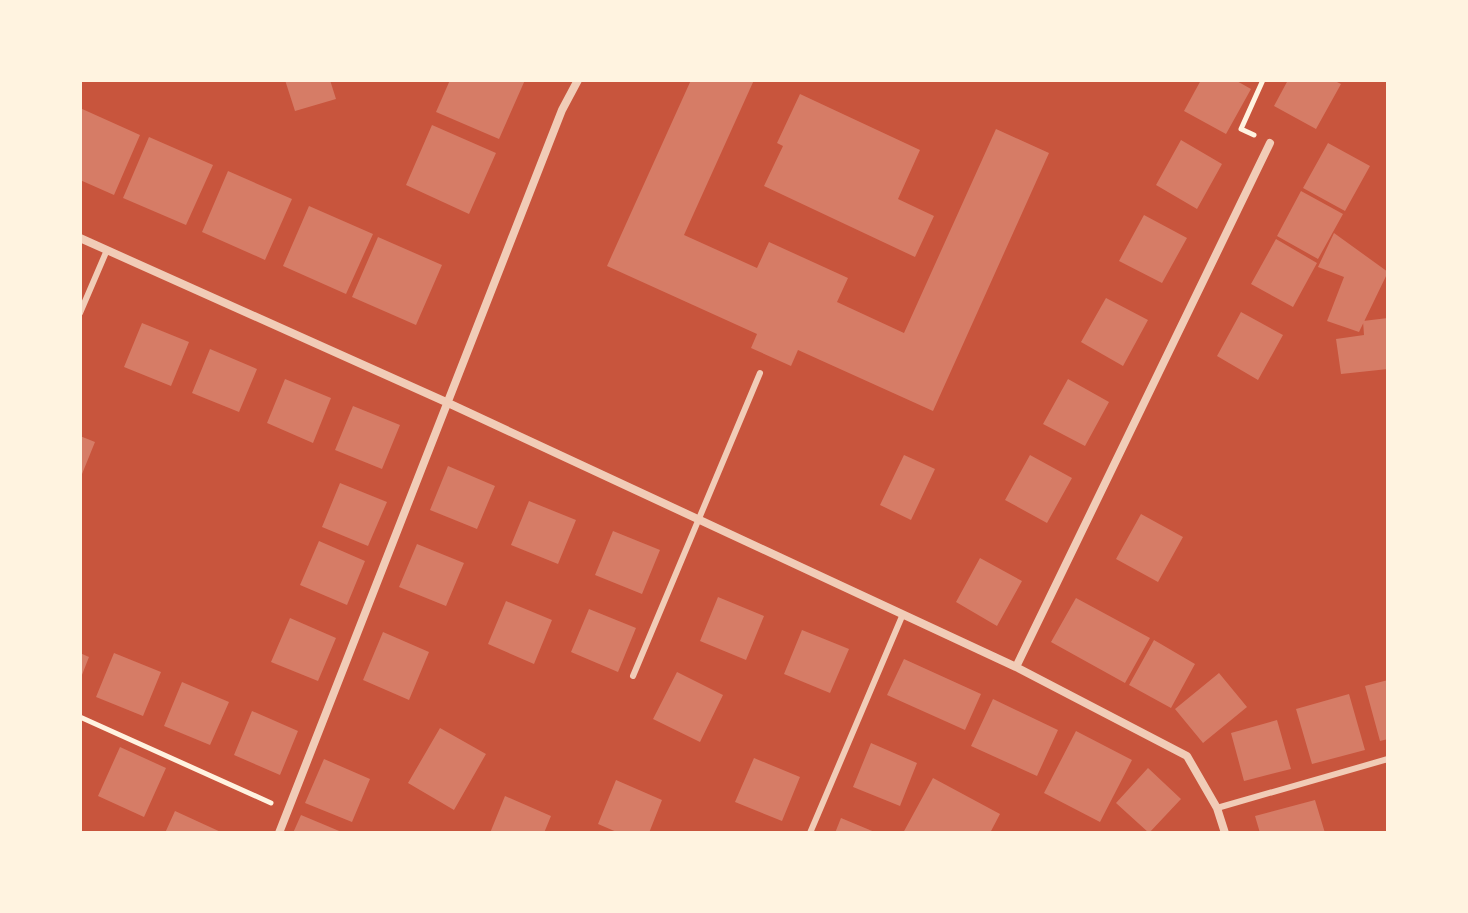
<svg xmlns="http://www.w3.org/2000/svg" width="1468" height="913" font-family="Lato,sans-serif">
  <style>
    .building { fill: #d67c66 }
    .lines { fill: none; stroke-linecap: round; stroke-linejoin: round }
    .path { stroke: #fff3e0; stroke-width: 5 }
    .service { stroke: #f1ccb7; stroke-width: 6 }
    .minor { stroke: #f1ccb7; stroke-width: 8 }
  </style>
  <rect width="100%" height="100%" fill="#c8553d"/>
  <!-- building -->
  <path class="building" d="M285 80H330L336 99 295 111Z
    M450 80H525L499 139 436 112Z
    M691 80H754L684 235 757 268 769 242 848 278 837 302 904 333 996 129 1049 153 933 411 798 350 791 366 751 348 757 334 607 266Z
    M1201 80H1235L1251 89 1226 134 1184 111Z
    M1288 80H1333L1341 84 1316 129 1274 106Z
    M800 94 920 150 898 199 934 216 915 257 764 186 783 146 777 143Z
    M80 108 140 135 114 195 80 180Z
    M432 125 496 153 469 214 406 185Z
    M149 137 213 165 186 225 123 198Z
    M1181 140 1222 164 1197 209 1156 185Z
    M1328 143 1370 166 1345 211 1303 188Z
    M228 171 292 199 265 260 202 232Z
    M1301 191 1343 214 1318 259 1277 236Z
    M309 206 373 234 346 294 283 266Z
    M1144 215 1187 238 1162 283 1119 261Z
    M1334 233 1388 272 1359 332 1327 321 1344 277 1318 267Z
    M378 237 442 265 416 325 352 297Z
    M1276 239 1317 263 1293 307 1251 284Z
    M1106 298 1148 320 1123 366 1081 342Z
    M1241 312 1283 335 1258 380 1217 356Z
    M1388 318V369L1341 374 1336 339 1364 335 1363 321Z
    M142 323 189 342 171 386 124 367Z
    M210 349 257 369 239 412 192 393Z
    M285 379 331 398 313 443 267 423Z
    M1068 379 1109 402 1085 446 1043 424Z
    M353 406 400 425 382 469 335 450Z
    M80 436 95 442 80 479Z
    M904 455 935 469 911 520 880 505Z
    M1030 455 1072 478 1047 523 1005 500Z
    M448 466 495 486 477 529 430 510Z
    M340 483 387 502 368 546 322 527Z
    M529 501 576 520 558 564 511 545Z
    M1141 514 1183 537 1158 582 1116 559Z
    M613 531 660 550 642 594 595 575Z
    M319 541 365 561 347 605 300 585Z
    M417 544 464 563 446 606 399 587Z
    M980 558 1022 581 997 626 956 602Z
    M718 597 764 616 746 660 700 641Z
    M1076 598 1150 638 1125 683 1051 642Z
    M506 601 552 620 534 664 488 644Z
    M589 609 636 628 618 672 571 652Z
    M290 618 336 638 318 681 271 662Z
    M802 630 849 649 830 693 784 674Z
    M383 632 429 652 409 700 363 680Z
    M1154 640 1195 664 1171 708 1129 685Z
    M80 653 89 657 80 680Z
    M114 653 161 672 143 716 96 697Z
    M904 659 981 694 965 730 887 695Z
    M677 672 723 695 700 742 653 719Z
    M1219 673 1247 707 1203 743 1175 709Z
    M1388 680V739L1380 741 1365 686Z
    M182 682 229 702 210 745 164 726Z
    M1349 694 1365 750 1312 764 1296 709Z
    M993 699 1058 730 1037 776 971 746Z
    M252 711 298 731 280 775 234 755Z
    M1277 720 1291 769 1244 781 1231 733Z
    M440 728 486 754 454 810 408 783Z
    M1076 731 1132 760 1100 822 1044 793Z
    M871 743 917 763 900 806 853 787Z
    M120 747 166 768 144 817 98 796Z
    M754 758 800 777 782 821 735 802Z
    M324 759 370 779 352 822 305 803Z
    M1148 768 1181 799 1149 833 1116 803Z
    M933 778 1000 814 990 833H903Z
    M616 780 662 800 649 833H619L598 824Z
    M505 796 551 816 544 833H490Z
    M1315 800 1325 833H1260L1255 816Z
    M175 811 223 833H165Z
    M301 815 344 833H293Z
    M841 818 877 833H835Z"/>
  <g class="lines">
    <!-- path -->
    <path class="path" d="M1254 135 1241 129 1263 80
      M80 717 271 803"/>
    <!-- service -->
    <path class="service" d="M80 313 107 250
      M633 676 760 373
      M1217 808 1388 759
      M810 833 903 614"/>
    <!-- minor -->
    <path class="minor" d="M80 238 446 402 1016 667 1187 756 1217 808 1225 833
      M1016 667 1270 143
      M279 833 562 110 578 80"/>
  </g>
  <!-- border -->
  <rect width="1468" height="913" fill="none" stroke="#fff3e0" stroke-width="164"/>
</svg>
